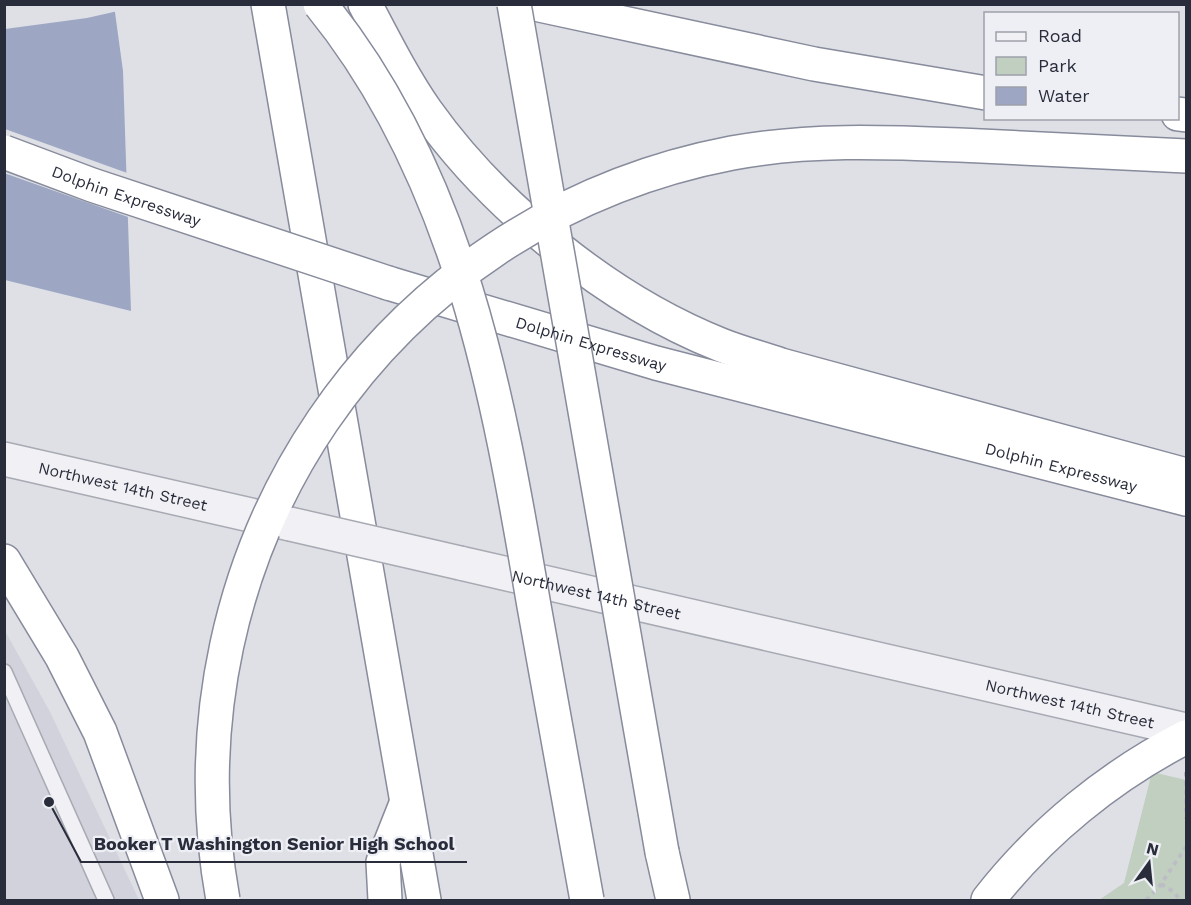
<svg xmlns="http://www.w3.org/2000/svg" width="1191" height="905" font-family="'Work Sans',sans-serif">
  <style>
    .built { fill: #d1d2db }
    .green { fill: #c1cfc0 }
    .water { fill: #9da7c3 }
    .pier { fill: #dee0e6 }
    .lines { fill: none; stroke-linecap: round; stroke-linejoin: round }
    .service-casing { stroke: #a8aab3; stroke-width: 18 }
    .tertiary-casing { stroke: #a8aab3; stroke-width: 36 }
    .motorway-casing { stroke: #878b9b; stroke-width: 36 }
    .path { stroke: #bdbec5; stroke-width: 4; stroke-dasharray: 4.5 4.5; stroke-linecap: butt }
    .service { stroke: #f1f1f5; stroke-width: 15 }
    .tertiary { stroke: #f1f1f5; stroke-width: 33 }
    .motorway { stroke: #fff; stroke-width: 33 }
    .tertiary-bridge-casing { stroke: #a8aab3; stroke-width: 36; stroke-linecap: butt }
    .motorway-bridge-casing { stroke: #878b9b; stroke-width: 36; stroke-linecap: butt }
    .tertiary-bridge { stroke: #f1f1f5; stroke-width: 33 }
    .motorway-bridge { stroke: #fff; stroke-width: 33 }
    .labels { text-anchor: middle; stroke-width: 4.5; stroke-linejoin: round; paint-order: stroke }
    .street-label { font-size: 16px; fill: #292c3b; stroke: #eeeff4 }
    .leader { fill: none; stroke: #292c3b; stroke-width: 2 }
    .callout-dot { fill: #292c3b; stroke: #eeeff4; stroke-width: 2 }
    .callout-label { font-size: 18px; text-anchor: middle; font-weight: bold; fill: #292c3b; stroke: #eeeff4; stroke-width: 4.5; stroke-linejoin: round; paint-order: stroke }
  </style>
  <rect width="100%" height="100%" fill="#dee0e6"/>
  <!-- built -->
  <path class="built" d="M4 629 50 712 139 900H5Z"/>
  <!-- green -->
  <path class="green" d="M1152 772 1186 780V900H1099L1124 883Z"/>
  <!-- water -->
  <path class="water" d="M5 5H114L123 71 131 311 5 280Z"/>
  <!-- pier -->
  <path class="pier" d="M117 4 118 11 87 18 5 29V5Z
    M5 129 130 174 131 218 4 173Z"/>
  <g class="lines">
    <!-- service casing -->
    <g class="service-casing">
      <path id="service" d="M4 672 106 900"/>
    </g>
    <!-- tertiary casing -->
    <g class="tertiary-casing">
      <g id="tertiary">
        <path id="s1" d="M4 459 290 524"/>
        <path id="s2" d="M460 563 1186 730"/>
      </g>
    </g>
    <!-- motorway casing -->
    <g class="motorway-casing">
      <g id="motorway">
        <path d="M268 4 424 900"/>
        <path d="M365 4C384 40 403 78 426 111 495 208 610 301 721 345 741 353 761 358 781 365L1186 475"/>
        <path d="M535 4 814 64 986 93"/>
        <path d="M1178 114 1186 115"/>
        <path id="s3" d="M388 283 656 363 1186 499"/>
        <path d="M4 561 62 657 100 732 162 900"/>
        <path d="M662 852 673 900"/>
        <path d="M385 900 383 862 406 804"/>
        <path d="M988 900C1041 832 1110 776 1186 737"/>
      </g>
    </g>
    <!-- path -->
    <path class="path" d="M1186 772V819
      M1161 884 1174 892 1180 900
      M1146 900 1159 887 1186 847"/>
    <!-- service -->
    <use href="#service" class="service"/>
    <!-- tertiary -->
    <use href="#tertiary" class="tertiary"/>
    <!-- motorway -->
    <use href="#motorway" class="motorway"/>
    <!-- tertiary-bridge casing -->
    <g class="tertiary-bridge-casing">
      <path id="tertiary-bridge" d="M290 524 460 563"/>
    </g>
    <!-- motorway-bridge casing -->
    <g class="motorway-bridge-casing">
      <g id="motorway-bridge">
        <path d="M320 4C460 176 498 394 534 606 551 704 569 802 587 900"/>
        <path d="M514 4 662 852"/>
        <path id="s4" d="M4 152 92 185 388 283"/>
        <path d="M223 900C160 551 382 220 732 153 807 139 884 142 959 145 1035 148 1111 153 1186 156"/>
      </g>
    </g>
    <!-- tertiary-bridge -->
    <use href="#tertiary-bridge" class="tertiary-bridge"/>
    <!-- motorway-bridge -->
    <use href="#motorway-bridge" class="motorway-bridge"/>
  </g>
  <g class="labels">
    <!-- street labels -->
    <g class="street-label">
      <text dy="6" stroke="none"><textPath href="#s4" startOffset="130">Dolphin Expressway</textPath></text>
      <text dy="6" stroke="none"><textPath href="#s3" startOffset="212">Dolphin Expressway</textPath></text>
      <text dy="6" stroke="none"><textPath href="#s3" startOffset="698">Dolphin Expressway</textPath></text>
      <text dy="6" stroke="none"><textPath href="#s1" startOffset="122">Northwest 14th Street</textPath></text>
      <text dy="6" stroke="none"><textPath href="#s2" startOffset="140">Northwest 14th Street</textPath></text>
      <text dy="6" stroke="none"><textPath href="#s2" startOffset="626">Northwest 14th Street</textPath></text>
    </g>
  </g>
  <!-- callouts -->
  <path class="leader" d="M49 802L81 862H467"/>
  <circle class="callout-dot" cx="49" cy="802" r="6"/>
  <g class="callout-label">
    <text x="274" y="850">Booker T Washington Senior High School</text>
  </g>
  <!-- border -->
  <rect width="1191" height="905" fill="none" stroke="#292c3b" stroke-width="12"/>
  <!-- legend -->
  <rect x="984" y="12" width="195" height="108" fill="#eeeff4" stroke="#9fa1aa" stroke-width="1.5"/>
  <rect x="996" y="32" width="30" height="9" fill="#f1f1f5" stroke="#9fa1aa" stroke-width="1.5"/>
  <text x="1038" y="42" font-size="18" fill="#292c3b">Road</text>
  <rect x="996" y="57" width="30" height="18" fill="#c1cfc0" stroke="#9fa1aa" stroke-width="1.5"/>
  <text x="1038" y="72" font-size="18" fill="#292c3b">Park</text>
  <rect x="996" y="87" width="30" height="18" fill="#9da7c3" stroke="#9fa1aa" stroke-width="1.5"/>
  <text x="1038" y="102" font-size="18" fill="#292c3b">Water</text>
  <!-- north arrow -->
  <g transform="translate(1149 863) rotate(15)" stroke="#eeeff4" stroke-width="4.5" paint-order="stroke">
  <path d="M0-4.5L10 22L0 15L-10 22Z" fill="#292c3b"/>
  <text y="-9" font-size="16" font-weight="bold" text-anchor="middle" fill="#292c3b">N</text>
  </g>
</svg>
